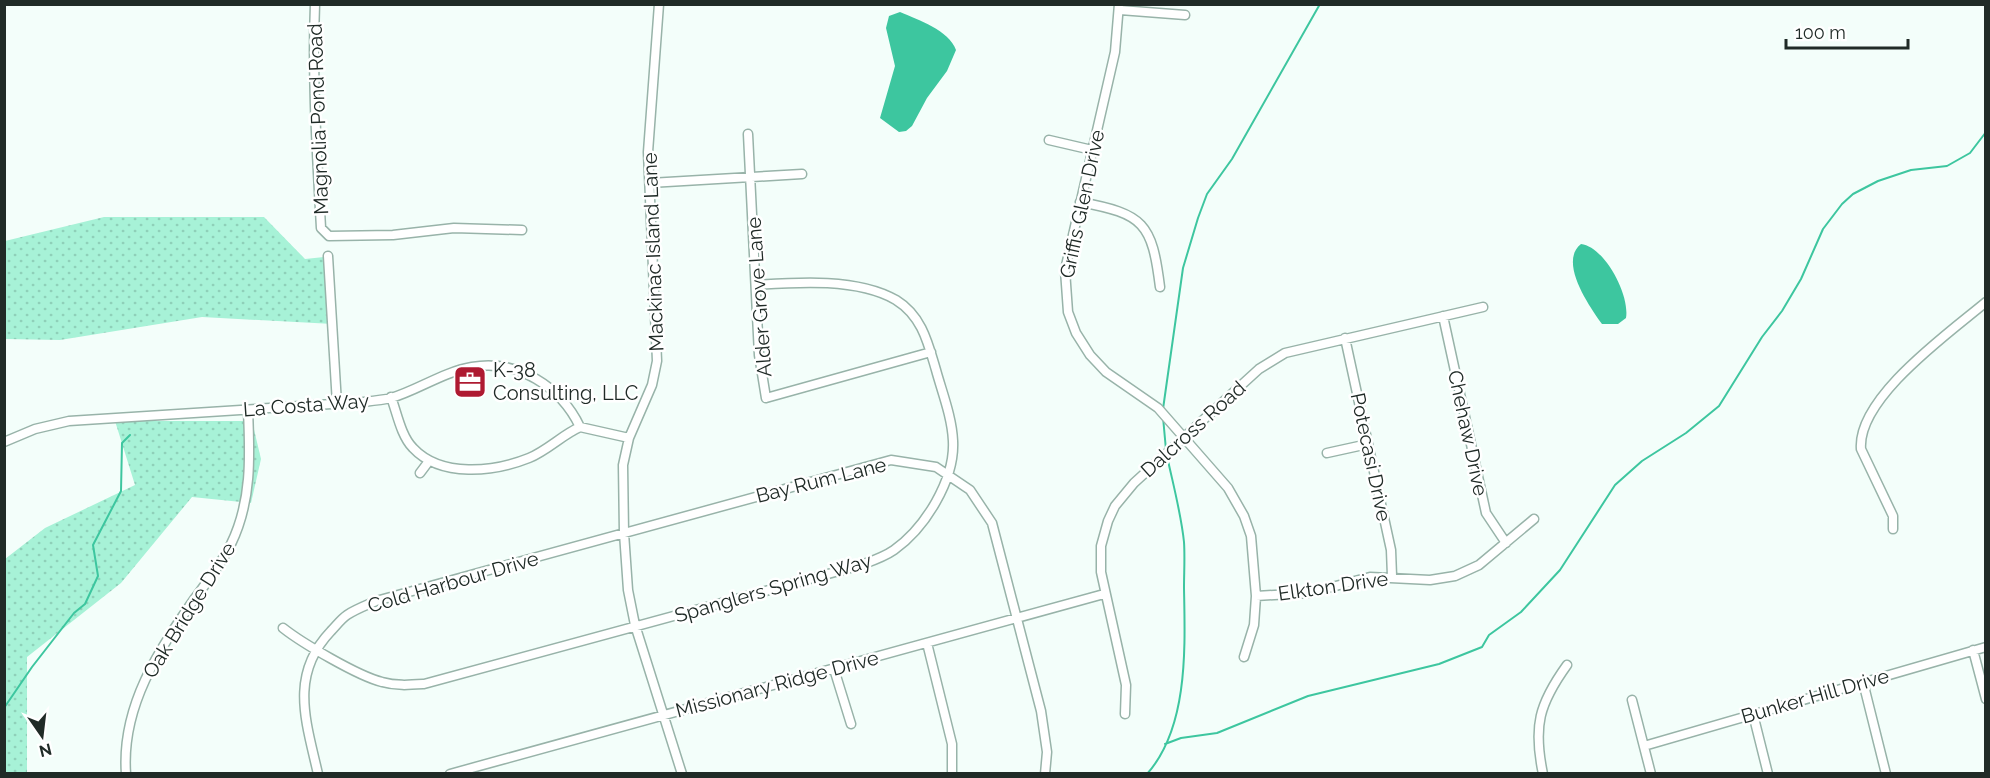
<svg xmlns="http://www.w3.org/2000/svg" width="1990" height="778" font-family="Raleway,sans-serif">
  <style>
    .grass { fill: url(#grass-dots) }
    .water { fill: #3dc69f }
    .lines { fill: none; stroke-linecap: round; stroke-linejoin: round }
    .stream { stroke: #3dc69f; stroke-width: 2 }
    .minor-casing { stroke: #98b3a9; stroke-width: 11 }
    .minor { stroke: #fff; stroke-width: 8 }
    .labels { text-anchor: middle; stroke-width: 5; stroke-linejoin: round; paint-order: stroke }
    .street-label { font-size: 20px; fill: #202b27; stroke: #fff }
    .poi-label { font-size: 20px; fill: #202b27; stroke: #fff; text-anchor: start }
  </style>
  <defs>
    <pattern id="grass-dots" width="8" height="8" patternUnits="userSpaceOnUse" patternTransform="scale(1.5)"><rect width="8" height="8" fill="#a7f2d7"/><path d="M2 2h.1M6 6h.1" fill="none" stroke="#8fd0b9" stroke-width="1.8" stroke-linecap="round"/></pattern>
  </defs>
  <rect width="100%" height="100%" fill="#f3fefa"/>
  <!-- grass -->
  <path class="grass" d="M104 217H264L305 259 324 257 333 324 202 317 60 340 5 339V241Z
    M115 421H252L261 459 251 503 192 497 121 583 27 657V773L5 774V559L45 528 135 485Z"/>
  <!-- water -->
  <path class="water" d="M900 12C918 20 949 30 956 50L947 71 927 98 912 126 906 131 899 132 880 118 895 66 886 28 889 16Z
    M1581 244C1605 247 1630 295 1626 318L1618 324H1602C1590 307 1558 262 1581 244Z"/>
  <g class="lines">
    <!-- stream -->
    <path class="stream" d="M1163 409 1183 268 1198 218 1207 194 1232 159 1320 4
      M1163 417 1166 450
      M4 708 32 667 74 613 85 604 98 576 93 545 121 491 122 443 130 435
      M1165 744 1181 738 1217 733 1308 696 1439 664 1482 647 1489 635 1521 612 1560 570 1615 485 1642 461 1686 433 1719 406 1762 337 1782 311 1801 279 1823 229 1842 204 1853 194 1878 181 1911 170 1947 166 1970 153 1986 132
      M1147 774C1189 727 1185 646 1184 588 1184 573 1185 557 1184 542 1181 513 1173 484 1167 456"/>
    <!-- minor casing -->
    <g class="minor-casing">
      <path id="minor" d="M315 4C312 79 317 154 321 228L329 236 393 235 454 228 522 230
        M659 4 648 152 657 361 652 385 629 438 623 465 624 533 628 590 635 625 682 774
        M1119 4 1115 52 1065 270 1068 312 1076 333 1090 355 1106 372 1158 408 1228 488 1244 516 1251 536 1256 596 1254 625 1244 657
        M1120 10 1185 15
        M748 134 759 355 766 398 931 352
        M1049 140 1092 150
        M650 183 802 174
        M1080 202C1144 214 1152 223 1160 287
        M328 256 337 404
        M1443 316 1486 513 1506 543
        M1345 338 1391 550 1392 576
        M391 397C397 413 401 436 413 448 441 478 494 472 529 458 548 450 562 435 580 427L629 438
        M4 442 35 429 69 421 363 402C372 401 382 400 391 398 418 390 443 372 472 367 518 359 561 387 580 427
        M1327 453 1368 444
        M420 473 429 461
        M1893 529V516L1861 449C1857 398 1949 333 1986 302
        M1256 596 1309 593 1370 577 1430 580 1455 576 1479 565 1534 519
        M283 628C302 643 358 676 382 682 396 686 409 685 424 684L861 565C872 561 884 557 894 550 925 528 955 480 953 441 952 417 942 392 936 370 928 343 922 316 896 300 858 278 798 282 756 285
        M927 643 952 744V774
        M1973 650 1986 699
        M834 669 851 724
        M1863 682 1886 774
        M1632 700 1651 774
        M1125 714 1126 685 1101 572V546L1108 521 1115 506 1134 483 1259 369 1285 353 1483 307
        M1753 714 1768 774
        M1644 746 1986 647
        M126 774C121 706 159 650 195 598 208 581 221 564 231 544 252 501 250 456 248 410
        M318 774C306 721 289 675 331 631 336 626 341 619 347 615 356 609 367 605 376 601L891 460 936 467 970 490 992 523 1041 711 1047 752 1045 774
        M450 774 1104 594
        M1543 774C1533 726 1539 704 1567 665"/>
    </g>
    <!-- minor -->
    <use href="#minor" class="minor"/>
  </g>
  <!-- icons -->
  <defs>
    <g id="office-square" transform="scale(1.725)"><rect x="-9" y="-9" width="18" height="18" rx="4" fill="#ae1a31" stroke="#fff"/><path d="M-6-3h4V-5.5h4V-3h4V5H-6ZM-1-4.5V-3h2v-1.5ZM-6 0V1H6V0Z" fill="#fff"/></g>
  </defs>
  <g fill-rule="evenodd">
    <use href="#office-square" x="470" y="382"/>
  </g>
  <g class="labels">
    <!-- street labels -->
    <g class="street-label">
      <text transform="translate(318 119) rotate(-92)" y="7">Magnolia Pond Road</text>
      <text transform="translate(1082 204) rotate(-78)" y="7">Griffis Glen Drive</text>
      <text transform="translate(653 252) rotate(-92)" y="7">Mackinac Island Lane</text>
      <text transform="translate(759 297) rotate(-94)" y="7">Alder Grove Lane</text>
      <text transform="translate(306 405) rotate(-4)" y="7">La Costa Way</text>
      <text transform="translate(1193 429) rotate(-42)" y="7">Dalcross Road</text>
      <text transform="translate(1468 433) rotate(78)" y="7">Chehaw Drive</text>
      <text transform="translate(1371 457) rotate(78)" y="7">Potecasi Drive</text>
      <text transform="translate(821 480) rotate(-14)" y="7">Bay Rum Lane</text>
      <text transform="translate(453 582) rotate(-16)" y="7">Cold Harbour Drive</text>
      <text transform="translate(1333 586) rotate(-8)" y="7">Elkton Drive</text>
      <text transform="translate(773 588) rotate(-16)" y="7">Spanglers Spring Way</text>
      <text transform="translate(189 610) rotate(-58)" y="7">Oak Bridge Drive</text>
      <text transform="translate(777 684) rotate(-15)" y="7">Missionary Ridge Drive</text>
      <text transform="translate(1815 696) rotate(-16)" y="7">Bunker Hill Drive</text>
    </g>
    <!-- poi labels -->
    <g class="poi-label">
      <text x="493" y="377">K-38<tspan x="493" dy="23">Consulting, LLC</tspan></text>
    </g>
  </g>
  <!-- border -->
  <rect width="1990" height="778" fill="none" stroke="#202b27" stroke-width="12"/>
  <!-- north arrow -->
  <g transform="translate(42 736) rotate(166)" stroke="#ffffff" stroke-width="4.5" paint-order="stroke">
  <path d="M0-4.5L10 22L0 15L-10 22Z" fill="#202b27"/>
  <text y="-9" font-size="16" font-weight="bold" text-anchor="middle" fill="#202b27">N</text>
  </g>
  <!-- scale -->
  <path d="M1786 39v9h122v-9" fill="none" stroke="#202b27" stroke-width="3"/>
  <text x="1795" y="39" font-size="18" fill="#202b27" stroke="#ffffff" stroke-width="4.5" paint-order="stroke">100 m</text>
</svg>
